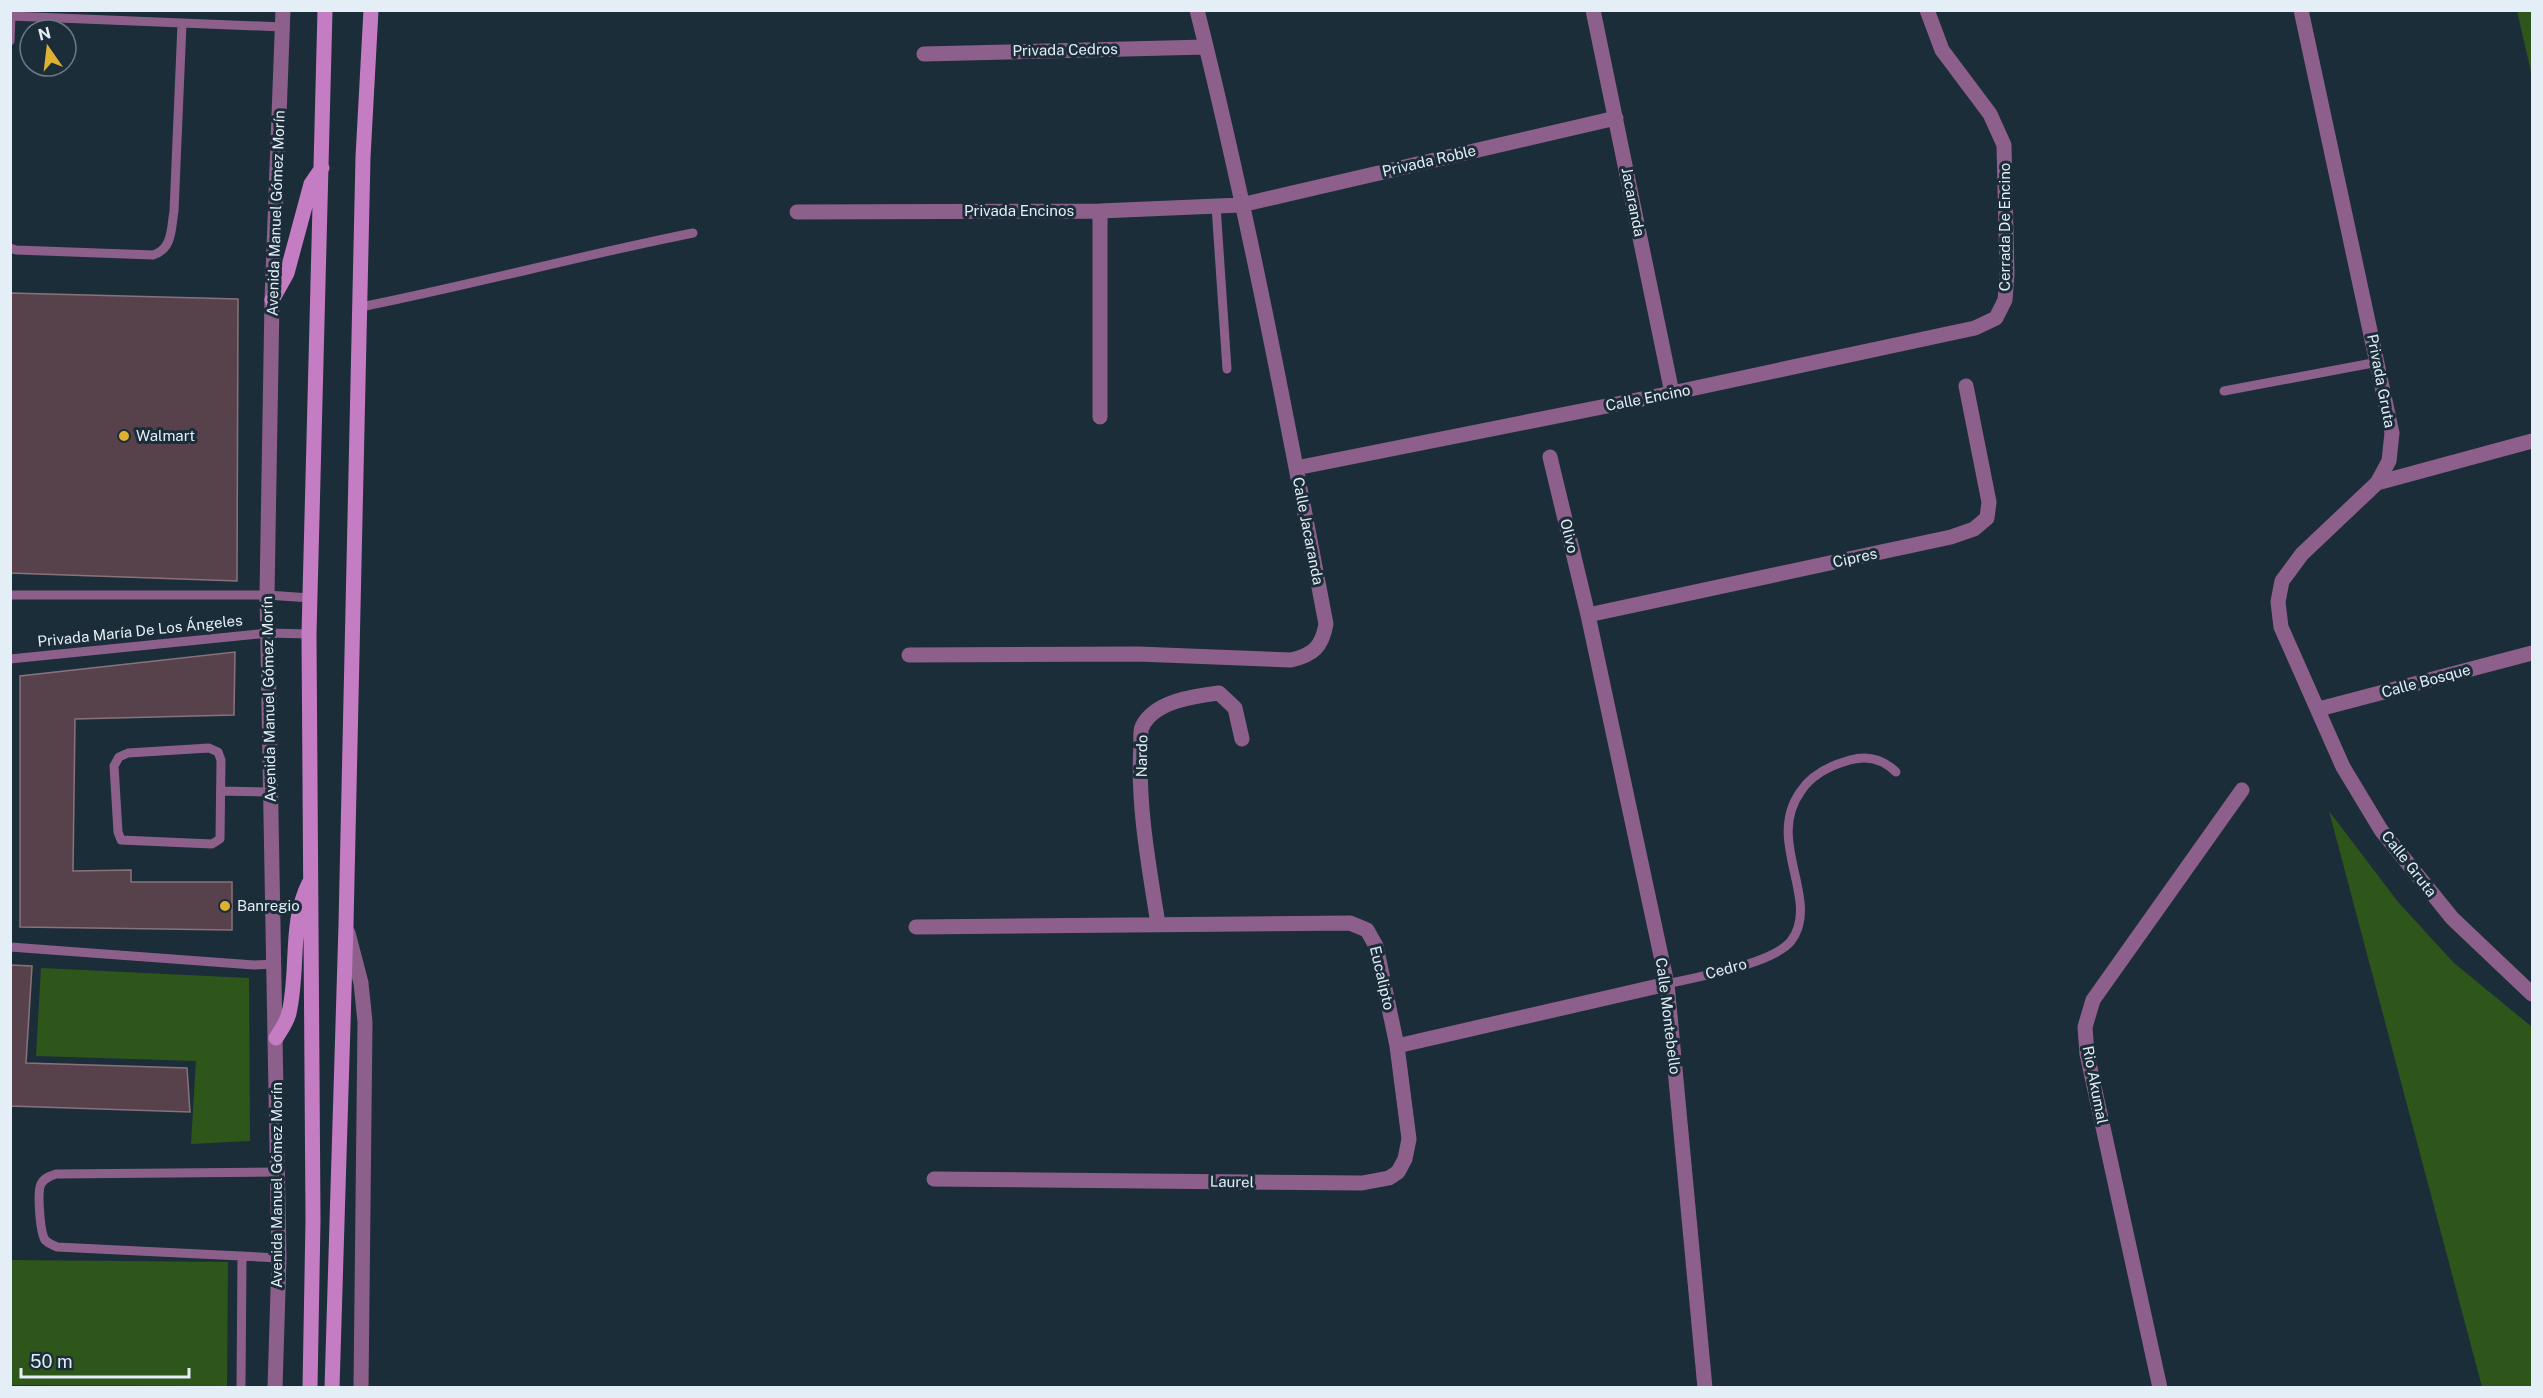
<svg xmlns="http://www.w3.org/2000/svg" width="2543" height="1398" font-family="'Public Sans',sans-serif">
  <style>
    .green { fill: #2e561a }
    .building { fill: #57414a; stroke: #8a727b; stroke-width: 1.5 }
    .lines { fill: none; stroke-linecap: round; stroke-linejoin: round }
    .service { stroke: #8d608b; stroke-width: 9 }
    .minor { stroke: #8d608b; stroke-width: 15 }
    .tertiary { stroke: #8d608b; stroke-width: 15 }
    .secondary { stroke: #c47dc2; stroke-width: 15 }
    .poi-dot { fill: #deb133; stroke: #1c2d3a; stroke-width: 2 }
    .labels { text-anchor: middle; stroke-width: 6; stroke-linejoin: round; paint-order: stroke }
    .street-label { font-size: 15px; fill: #e3eef6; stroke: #1c2d3a }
    .poi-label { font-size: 15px; fill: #e3eef6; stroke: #1c2d3a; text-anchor: start }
  </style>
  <rect width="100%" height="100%" fill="#1c2d3a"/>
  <!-- green -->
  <path class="green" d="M2517 11H2532V76Z
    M2329 811 2398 902 2454 963 2532 1027V1387H2482Z
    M41 968 249 978 250 1141 191 1144 196 1061 36 1056Z
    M11 1260 228 1262 227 1386 11 1385Z"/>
  <!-- building -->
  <path class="building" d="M10 293 238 299 237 581 10 573Z
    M235 652 234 715 75 719 73 871 131 870V882H232V930L20 927V676Z
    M10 965 32 966 26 1063 187 1068 190 1112 10 1106Z"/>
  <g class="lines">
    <!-- service -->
    <path class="service" d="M10 16 283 27
      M10 41 11 16
      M1216 206 1227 369
      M10 248 16 250 153 255C173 249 171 228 174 211L182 24
      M361 307C472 285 582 255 693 233
      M2224 391 2378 362
      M10 595H267L310 598
      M10 659 268 633 309 634
      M209 748 218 752 221 760 220 839 212 844 121 840 118 832 114 766 119 757 128 753Z
      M221 791 270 792
      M10 947 254 965 275 964
      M1667 984C1696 977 1773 964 1791 941 1822 900 1764 841 1801 791 1812 774 1832 765 1850 760 1868 755 1884 760 1896 772
      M278 1172 56 1174C50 1176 44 1178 41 1184 37 1192 40 1232 45 1240 49 1244 53 1245 57 1247L279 1258
      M241 1388 242 1256"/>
    <!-- minor -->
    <path class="minor" d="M1593 10 1672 393
      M2301 10 2392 433 2389 461 2377 483 2302 554 2282 581 2278 602 2281 627 2343 767 2381 830 2452 918 2532 994
      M924 54 1206 47
      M1100 211V417
      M797 212 1100 211 1241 205 1616 118
      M1550 457 1588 615 1667 984 1705 1388
      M1296 468 1672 393 1975 328 1996 318 2005 300 2007 274 2004 145 1990 114 1942 50 1927 10
      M2377 483 2532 441
      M1588 615 1951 537 1974 529 1987 518 1989 502 1966 386
      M909 655 1138 654 1291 660C1313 655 1322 647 1326 624 1287 419 1248 213 1197 10
      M2319 709 2532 653
      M1158 924C1149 867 1137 803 1141 745 1141 740 1140 731 1142 727 1154 701 1195 696 1219 693L1235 708 1242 739
      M916 927 1350 923 1367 930 1376 946 1397 1046 1409 1139 1405 1159 1398 1172 1389 1178 1362 1183 934 1179
      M1397 1046 1667 984
      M2160 1388 2087 1054 2085 1027 2093 1000 2242 790"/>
    <!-- tertiary -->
    <path class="tertiary" d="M348 933 361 983 365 1022 361 1388
      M275 1388 279 1258 267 595 272 300 283 10"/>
    <!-- secondary -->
    <path class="secondary" d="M272 300 287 273 311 184 322 168
      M276 1038C281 1030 287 1022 289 1013 299 970 289 923 309 883
      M310 1388 313 1220 309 634 325 10
      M332 1388 346 925 363 157 371 10"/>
  </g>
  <!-- markers -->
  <g class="poi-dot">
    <circle cx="124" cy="436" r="6"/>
    <circle cx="225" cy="906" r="6"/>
  </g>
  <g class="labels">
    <!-- street labels -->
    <g class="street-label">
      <text transform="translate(1065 50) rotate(-1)" y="5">Privada Cedros</text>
      <text transform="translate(1429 161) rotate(-13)" y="5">Privada Roble</text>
      <text transform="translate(1633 202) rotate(79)" y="5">Jacaranda</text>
      <text x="1019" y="216">Privada Encinos</text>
      <text transform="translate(276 213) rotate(-88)" y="5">Avenida Manuel Gómez Morín</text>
      <text transform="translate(2005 227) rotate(-90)" y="5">Cerrada De Encino</text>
      <text transform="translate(2381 381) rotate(79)" y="5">Privada Gruta</text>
      <text transform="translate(1648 398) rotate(-11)" y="5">Calle Encino</text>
      <text transform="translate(1308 531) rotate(79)" y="5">Calle Jacaranda</text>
      <text transform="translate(1569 536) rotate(76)" y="5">Olivo</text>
      <text transform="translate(1855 558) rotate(-12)" y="5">Cipres</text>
      <text transform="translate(140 631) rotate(-6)" y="5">Privada María De Los Ángeles</text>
      <text transform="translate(2426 681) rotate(-15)" y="5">Calle Bosque</text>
      <text transform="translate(269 699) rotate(-91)" y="5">Avenida Manuel Gómez Morín</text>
      <text transform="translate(1142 756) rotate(-89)" y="5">Nardo</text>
      <text transform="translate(2409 864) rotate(52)" y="5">Calle Gruta</text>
      <text transform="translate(1726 969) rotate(-15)" y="5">Cedro</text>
      <text transform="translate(1382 978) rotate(77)" y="5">Eucalipto</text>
      <text transform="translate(1668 1016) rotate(83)" y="5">Calle Montebello</text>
      <text transform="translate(2095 1085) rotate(79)" y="5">Rio Akumal</text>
      <text transform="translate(1232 1182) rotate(1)" y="5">Laurel</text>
      <text transform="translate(277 1185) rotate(-90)" y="5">Avenida Manuel Gómez Morín</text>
    </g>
    <!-- poi labels -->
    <g class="poi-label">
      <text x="136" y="441">Walmart</text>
      <text x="237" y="911">Banregio</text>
    </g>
  </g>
  <!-- border -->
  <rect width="2543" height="1398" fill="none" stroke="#e3eef6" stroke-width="24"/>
  <!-- north arrow -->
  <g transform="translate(48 48) rotate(346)"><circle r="28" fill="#1c2d3a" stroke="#6c7a85" stroke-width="1.5"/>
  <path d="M0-4.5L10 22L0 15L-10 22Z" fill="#deb133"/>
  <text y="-9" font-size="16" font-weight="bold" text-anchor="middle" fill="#e3eef6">N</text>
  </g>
  <!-- scale -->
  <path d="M21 1368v9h168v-9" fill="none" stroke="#e3eef6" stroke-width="3"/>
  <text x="30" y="1368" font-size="18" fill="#e3eef6" stroke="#1c2d3a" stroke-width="4.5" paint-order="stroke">50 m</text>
</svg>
